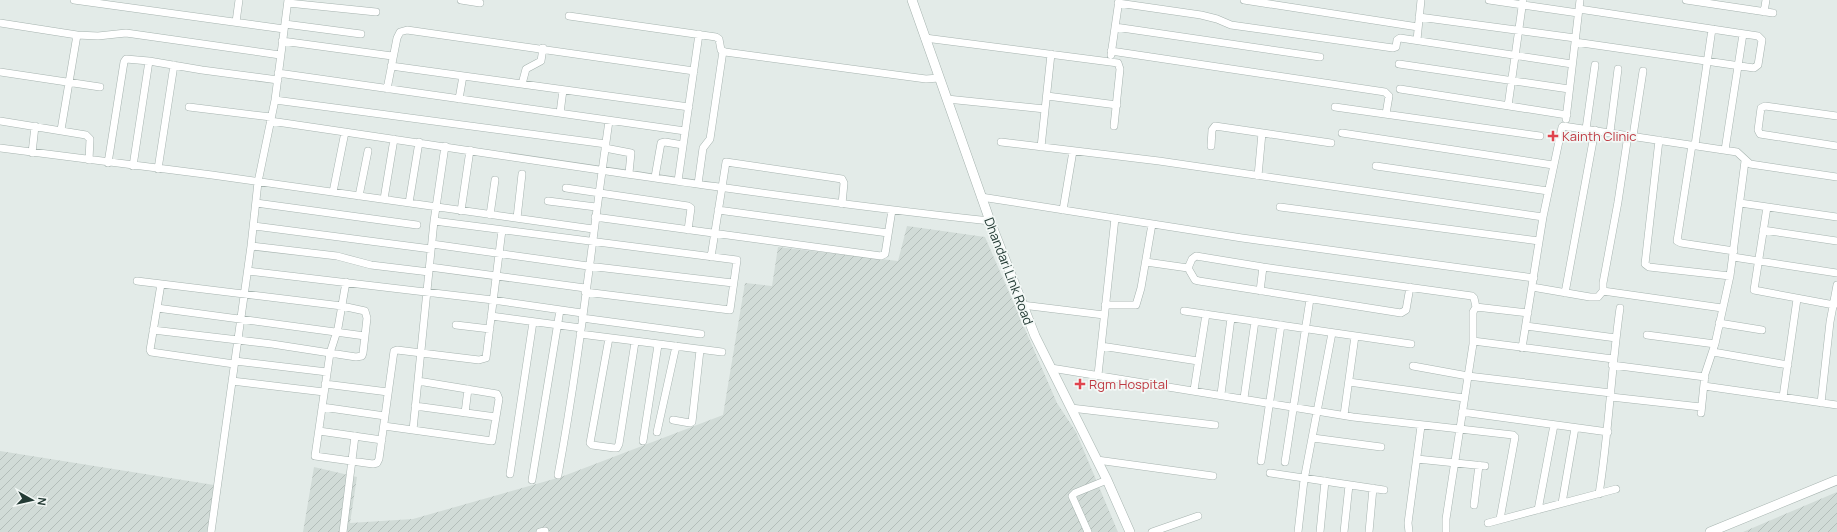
<svg xmlns="http://www.w3.org/2000/svg" width="1837" height="532" font-family="Manrope,sans-serif">
  <style>
    .industrial { fill: url(#industrial-furrows) }
    .lines { fill: none; stroke-linecap: round; stroke-linejoin: round }
    .minor-casing { stroke: #a6b3af; stroke-width: 8 }
    .tertiary-casing { stroke: #a6b3af; stroke-width: 10 }
    .minor { stroke: #fff; stroke-width: 7 }
    .tertiary { stroke: #fff; stroke-width: 9 }
    .health-dot { fill: #e0444e; stroke: #f3f8f6; stroke-width: 1.5 }
    .labels { text-anchor: middle; stroke-width: 3.5; stroke-linejoin: round; paint-order: stroke }
    .health-label { font-size: 13px; fill: #be3a42; stroke: #f3f8f6; text-anchor: start }
    .street-label { font-size: 13px; fill: #243b35; stroke: #f3f8f6 }
  </style>
  <defs>
    <pattern id="industrial-furrows" width="10" height="10" patternUnits="userSpaceOnUse"><rect width="10" height="10" fill="#d1dbd7"/><path d="M-1 1l2-2M0 10L10 0M9 11l2-2" fill="none" stroke="#b3bdb9"/></pattern>
  </defs>
  <rect width="100%" height="100%" fill="#e3ebe8"/>
  <!-- industrial -->
  <path class="industrial" d="M907 226 985 237 1057 403 1076 432 1118 532H303L314 467 357 477 350 523 413 519 561 477 723 415 745 283 772 286 778 247 898 261Z
    M0 451 214 485 208 532H0Z
    M1837 492V532H1743Z"/>
  <g class="lines">
    <!-- minor casing -->
    <g class="minor-casing">
      <path id="minor" d="M74 0 284 29
        M461 0 480 3
        M1244 0 1418 27
        M1489 0 1578 13
        M1686 0 1773 13
        M288 3 376 12
        M1118 3 1201 15 1217 19 1231 25 1393 48 1396 47 1397 40 1400 38 1572 64
        M1764 12 1766 0
        M569 16 716 37 719 39 721 50 725 52 926 79 939 78
        M1419 17 1575 38
        M236 22 239 0
        M0 23 77 35 98 36 126 33 280 55
        M285 24 361 34
        M1115 27 1320 57
        M925 38 1118 63 1120 69 1114 126
        M1417 40 1421 0
        M282 41 392 56
        M1575 42 1754 68 1758 65 1762 40 1758 36 1579 9
        M1111 51 1385 92 1389 96 1386 114
        M1111 55 1119 0
        M1399 64 1569 89
        M391 66 689 107
        M0 72 100 87
        M278 73 685 131
        M522 84 526 69 541 61 543 48
        M387 89 397 38 400 32 407 30 694 71
        M1400 89 1567 115
        M1047 96 1117 105
        M459 99 463 76
        M947 99 1045 109
        M275 100 606 144
        M1508 106 1523 0
        M189 107 271 117
        M1335 107 1540 136
        M560 113 563 90
        M1837 116 1765 106 1761 108 1758 130 1760 134 1837 146
        M1566 119 1580 0
        M0 121 86 135 90 139 89 160
        M270 121C510 156 749 195 990 221
        M1586 129 1595 65
        M61 130 77 35
        M1610 132 1618 69
        M1342 133 1553 165
        M1628 135 1618 202 1603 283V291L1722 308
        M1633 136 1643 71
        M1659 140 1645 264 1649 267 1730 276
        M1001 142 1159 161 1543 217
        M1692 145 1677 241 1681 243 1734 251
        M1695 145 1712 29
        M1211 146 1212 130 1215 126 1331 143
        M1041 147 1051 54
        M0 148 212 175 593 229
        M605 148 631 153 629 173
        M1725 150 1743 34
        M32 153 35 126
        M108 163 124 62 126 59 149 61 202 70 278 80
        M133 166 149 61
        M1376 166 1548 191
        M158 169 174 65
        M1258 176 1262 133
        M655 177 661 143 665 142 683 145
        M678 181 699 34
        M698 184 703 148 710 139 723 51
        M566 188 688 206 691 208 688 230
        M333 192 345 132
        M359 196 368 151
        M981 197 1242 238 1534 278
        M384 199 394 139
        M548 201 596 207
        M256 203 417 225
        M409 203 419 142
        M1740 203 1837 217
        M1280 207 1539 241
        M1767 207 1754 290 1834 305
        M718 210 888 233
        M1063 210 1073 151
        M461 211 470 150
        M490 215 495 180
        M595 217 881 256 885 254 892 210
        M517 218 522 174
        M434 221 737 260 730 310 585 292
        M254 226 431 249
        M1763 230 1837 241
        M432 244 588 266 733 283
        M251 246 337 256 371 265 429 272
        M711 257 726 162 842 179 844 183 842 204
        M1733 257 1837 273
        M1146 262 1188 268 1195 280 1199 281 1401 313 1406 310 1410 287
        M430 267 585 288
        M1188 268 1192 259 1196 256 1263 267 1472 296 1474 298 1476 307
        M248 271 493 300 582 313
        M137 281 342 306 365 311 367 318 363 353 362 356 356 357 272 344 153 330
        M346 282 338 328 330 353 315 456 373 464 377 463 379 459 394 351 397 350 479 360 486 358 502 230
        M161 284 150 350 151 352 234 364
        M1532 287 1590 297H1598L1603 291
        M1260 291 1263 267
        M1565 293 1595 130
        M1022 305 1104 315
        M1105 305H1136L1141 288 1152 224
        M157 308 365 336
        M1184 311 1411 344
        M491 316 581 328
        M582 318 701 334
        M1719 323 1762 330
        M456 325 490 329
        M1526 326 1616 338
        M580 334 722 352
        M1647 335 1715 344
        M609 338 590 443 592 445 614 448H617L619 444 635 342
        M1473 341 1613 359
        M1101 346 1198 361
        M1522 348 1543 217 1562 127 1563 126 1737 152 1750 164 1837 177
        M1713 352 1788 365
        M235 361 327 372
        M1612 365 1705 377
        M1413 366 1468 376 1611 393
        M1051 368 1353 417 1513 435 1515 437 1500 519
        M1098 375 1115 218
        M232 381 324 392
        M1349 382 1464 398
        M325 384 388 392
        M1704 386 1837 405
        M1194 390 1206 314
        M1221 394 1231 318
        M1611 397 1701 407
        M1783 397 1797 299
        M1244 398 1255 321
        M1821 403 1830 322 1837 285
        M415 406 496 417
        M322 407 385 416
        M1071 408 1215 425
        M1462 412 1608 432
        M465 413 468 389
        M1701 413 1705 374 1715 344 1730 276 1745 161
        M1344 415 1355 336
        M673 420 690 423 692 422 700 350
        M384 426 492 441 499 399 497 394 418 381
        M413 430 434 221 445 146
        M319 431 382 440
        M657 432 676 346
        M1313 438 1381 447
        M643 441 658 345
        M1417 459 1485 466
        M1097 460 1213 476
        M1261 461 1281 325
        M1285 462 1310 299
        M1270 473 1384 490
        M510 474 533 322
        M558 475C580 357 592 239 609 121
        M532 480 560 310
        M1599 494C1609 432 1611 370 1620 308
        M1562 503 1575 428
        M1474 505 1479 465
        M1538 510 1554 425
        M1488 523 1616 489
        M211 532 251 246 258 182 275 100 288 0
        M343 532 355 436
        M540 532 545 531
        M1088 532 1072 496 1075 493 1107 480
        M1152 532 1198 516
        M1298 532 1304 480 1332 333
        M1320 532 1325 481
        M1344 532 1349 485
        M1369 532 1373 488
        M1409 532 1408 523 1421 426
        M1446 532V519L1473 344V312L1476 307 1528 313"/>
    </g>
    <!-- tertiary casing -->
    <g class="tertiary-casing">
      <path id="tertiary" d="M912 0 990 221 1035 336 1107 480 1130 532
        M1710 532 1837 480"/>
    </g>
    <!-- minor -->
    <use href="#minor" class="minor"/>
    <!-- tertiary -->
    <use href="#tertiary" class="tertiary"/>
  </g>
  <!-- markers -->
  <g class="health-dot">
    <path d="M1551 130h4v4h4v4h-4v4h-4v-4h-4v-4h4z"/>
    <path d="M1078 378h4v4h4v4h-4v4h-4v-4h-4v-4h4z"/>
  </g>
  <g class="labels">
    <!-- health labels -->
    <g class="health-label">
      <text x="1562" y="141">Kainth Clinic</text>
      <text x="1089" y="389">Rgm Hospital</text>
    </g>
    <!-- street labels -->
    <g class="street-label">
      <text transform="translate(1009 271) rotate(69)" y="5">Dhandari Link Road</text>
    </g>
  </g>
  <!-- north arrow -->
  <g transform="translate(32 500) rotate(98)" stroke="#f3f8f6" stroke-width="3" paint-order="stroke">
  <path d="M0-3L7 15L0 10L-7 15Z" fill="#243b35"/>
  <text y="-6" font-size="11" font-weight="bold" text-anchor="middle" fill="#243b35">N</text>
  </g>
</svg>
